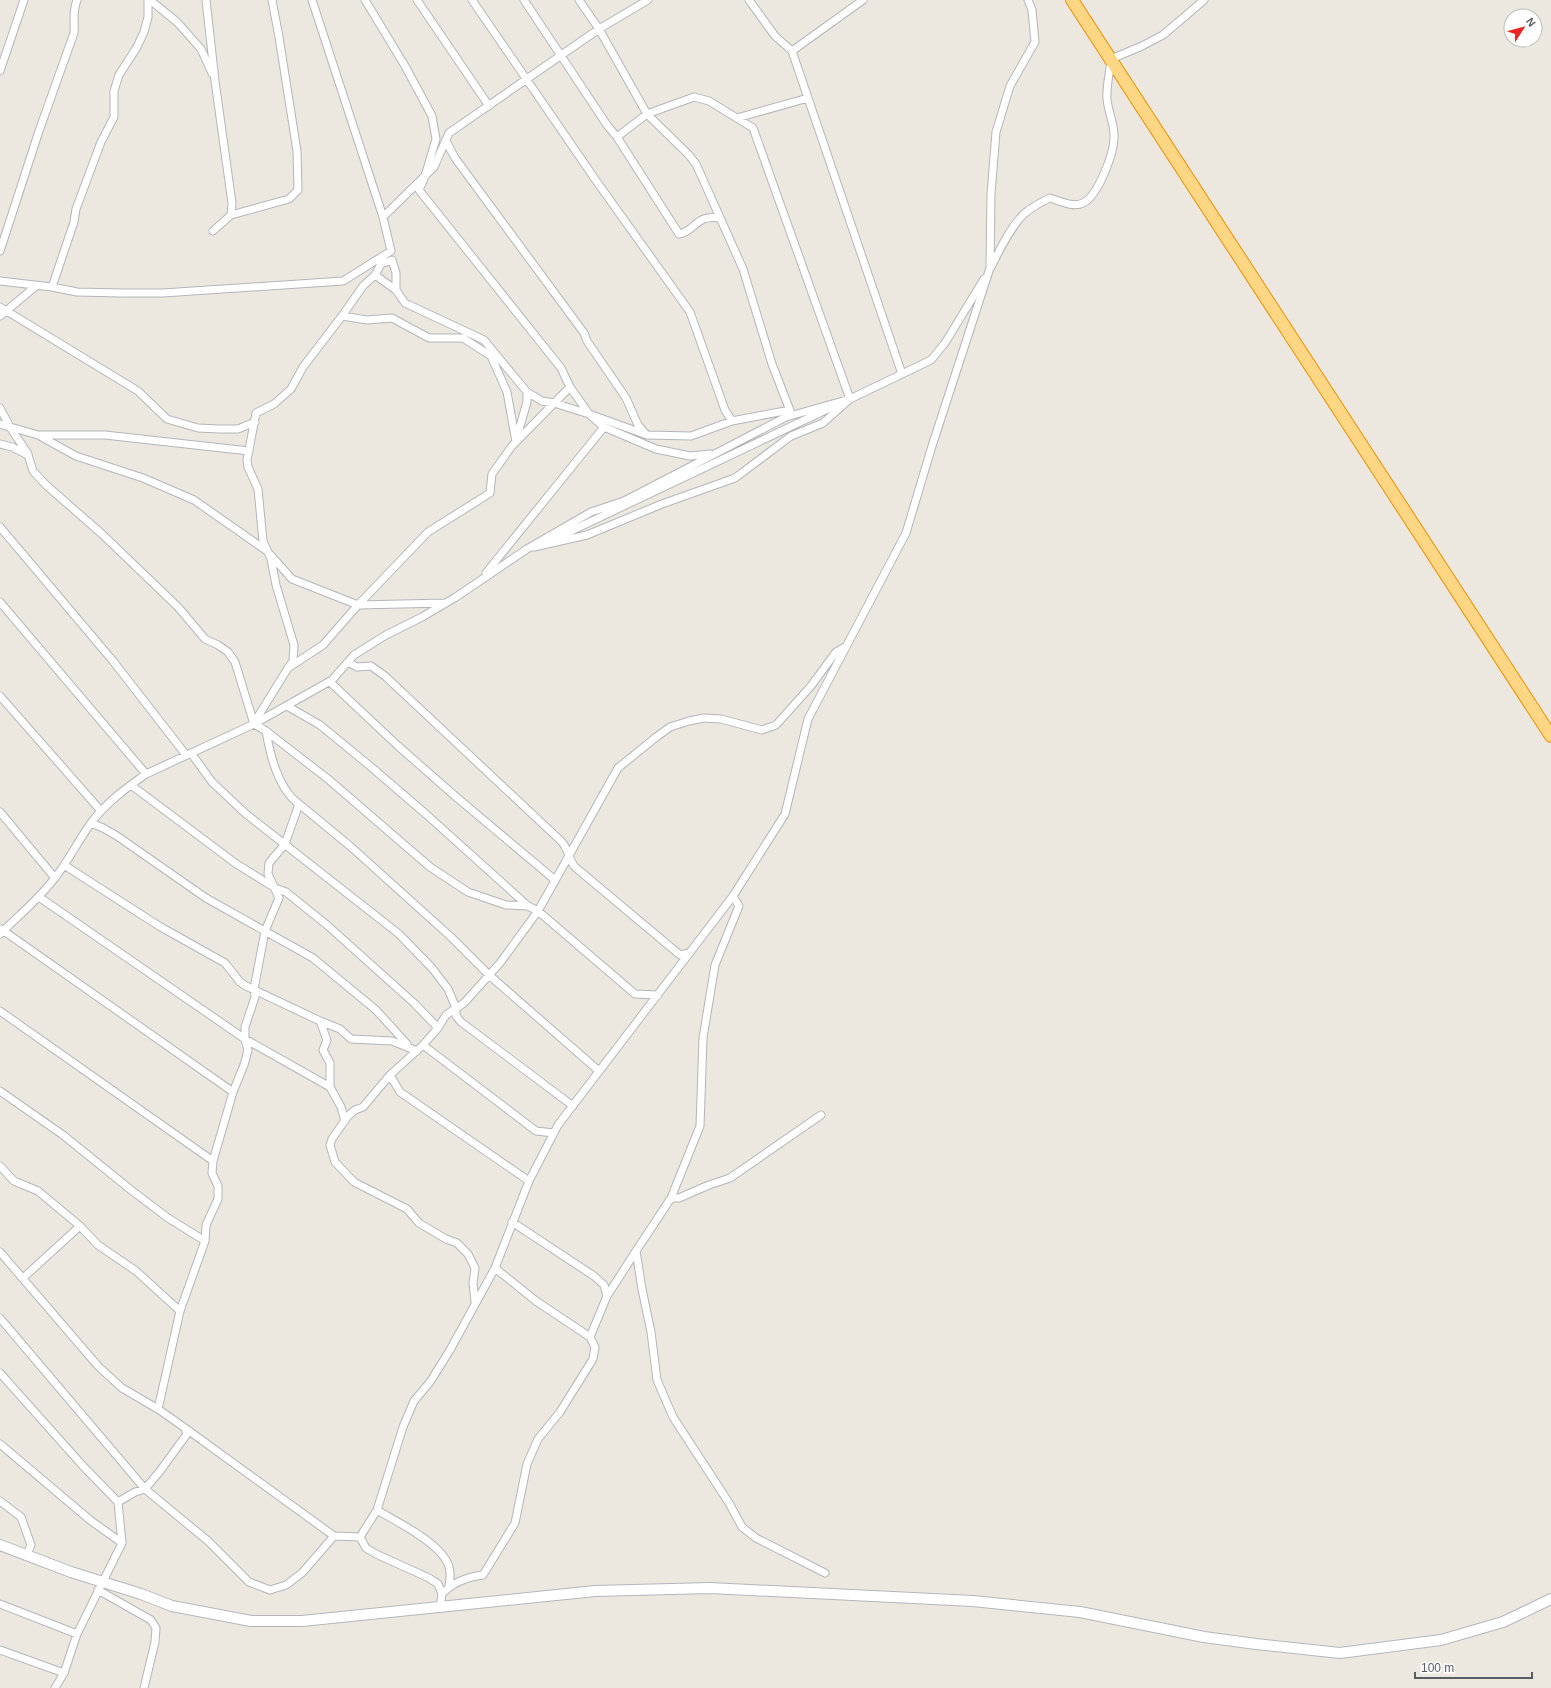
<svg xmlns="http://www.w3.org/2000/svg" width="1551" height="1688" font-family="Arial,sans-serif">
  <style>
    .lines { fill: none; stroke-linecap: round; stroke-linejoin: round }
    .street-casing { stroke: #b2b6bb; stroke-width: 9 }
    .secondary-casing { stroke: #b3b7bd; stroke-width: 12 }
    .highway-casing { stroke: #eb9000; stroke-width: 14 }
    .street { stroke: #fff; stroke-width: 7 }
    .secondary { stroke: #fff; stroke-width: 10 }
    .highway { stroke: #ffd683; stroke-width: 12 }
  </style>
  <rect width="100%" height="100%" fill="#ece8df"/>
  <g class="lines">
    <!-- street casing -->
    <g class="street-casing">
      <path id="street" d="M150 0 177 22 201 49 212 73
        M206 0 215 81 232 203 231 215
        M312 0 383 217
        M365 0 405 66 432 116 436 139 425 176 419 190 561 368 570 387 589 414 647 435 691 436 732 421 790 410
        M417 0 489 106
        M472 0 597 182 690 312 725 410 732 421
        M524 0 607 125 617 137 679 234C695 232 695 214 720 218
        M579 0 599 29 647 114 688 154 696 164 743 269 772 364 791 413
        M749 0 775 36 792 51 902 374
        M792 51 863 0
        M0 71 24 0
        M737 118 808 98
        M446 141 455 158 584 333 587 341 626 398 638 425 646 434
        M213 231 231 215 289 199 298 190 297 151 279 37 272 0
        M0 251 39 131 74 33C75 20 72 13 77 0
        M991 267C999 251 1011 226 1024 214 1032 207 1041 202 1050 198 1060 201 1073 208 1083 203 1098 196 1115 152 1114 135 1114 123 1108 111 1107 99 1106 86 1110 72 1111 59L1142 46 1163 35 1204 0
        M375 275 396 290 405 303 484 340 527 392 542 401 554 403 589 414 604 427 656 449 690 456 710 454
        M0 281 52 287 77 292 122 293H163L343 281 391 251 383 217 434 167 449 133 599 29 648 0
        M52 287 74 222 76 209 101 142 114 117V91L119 75 137 47 144 32 148 17V0
        M0 307 138 391 167 419 198 428 219 429H238L255 422
        M0 316 36 286
        M342 316 363 286 375 275 381 264 392 260 396 273V290
        M0 408 10 427 28 454
        M0 424 38 435 76 456 143 478 194 500 267 551 292 579 358 605 445 603
        M40 435H105L249 451
        M516 440 527 402V392
        M0 444 12 447 28 455 33 471 46 485 102 534 178 607 205 639 218 645 228 652 235 662 254 724 266 731C270 755 278 789 299 804L285 844 269 863 268 874 279 898 265 931 254 989 255 997 245 1027V1039L248 1050 244 1065 233 1092 213 1161 212 1173 218 1186V1199L206 1225 205 1241 180 1311 158 1409 185 1428 187 1434 160 1471 145 1489 135 1492 118 1502 122 1543 77 1634 64 1673 55 1688
        M0 527 113 661 186 755
        M550 541 834 406
        M534 547 587 535 662 504 735 478 791 436 823 423 850 399 753 128 709 101 694 97 647 114 617 137
        M486 573 604 427
        M0 602 146 774
        M348 662 357 667 371 666 385 676 561 841C569 849 568 859 575 867L680 955 689 953
        M288 668 293 661 294 645 276 585 271 559 263 541 258 489 248 467 247 460 256 413 274 404 291 389 303 367 342 316 367 320 392 318 429 338H463L491 356 507 392 516 442
        M330 682 397 745 455 796 555 880
        M0 696 101 811
        M287 706 320 725 370 766 427 815 528 906 538 911 635 994 658 995
        M254 723 288 668 323 645 358 605 428 532 490 493 492 474 512 446 570 387
        M266 731 328 779 430 867 468 892 506 905 528 906
        M191 753 212 782 246 814 399 934 432 968 448 989 456 1008V1016L461 1022 573 1106
        M131 785 235 863 275 888 286 892 327 925 415 1004 438 1028
        M299 804 350 846 451 937 489 975 599 1071
        M0 812 55 878
        M91 823 103 828 117 836 206 898 313 958 376 1010 407 1044
        M64 865 159 926 225 963 240 982 246 986 320 1021 340 1029 351 1039 392 1041 417 1051
        M733 896 739 906 715 965 703 1038 700 1126 671 1198 636 1251 642 1289 651 1332 657 1380 673 1417 729 1503 742 1527 756 1538 825 1573
        M39 897 245 1039 330 1087
        M1 929 233 1092
        M0 934C18 916 38 900 54 879 68 862 78 841 91 823 106 803 126 788 146 774L254 724 332 680 354 655 386 635 422 617 456 597 527 549 591 512 624 501 786 417 850 399 931 360 945 343 984 279
        M0 1011 213 1161
        M320 1021 327 1040 323 1050 330 1063V1087L341 1107 345 1121
        M423 1045 536 1131 554 1133
        M390 1075 400 1092 529 1181
        M0 1091 63 1135 131 1190 168 1218 205 1241
        M0 1166 14 1181 38 1191 80 1226 98 1245 136 1271 180 1311
        M671 1198H679L709 1185 730 1178 821 1115
        M512 1222 594 1276 604 1285 607 1296 590 1337
        M0 1252 98 1366 122 1388 158 1409
        M23 1278 80 1226
        M607 1296 636 1251
        M475 1302 473 1283 475 1268 468 1254 457 1243 446 1239 419 1223 407 1209 354 1182 335 1162 330 1145 332 1139 348 1116 355 1110 363 1107 390 1075 423 1045 438 1028 446 1015 464 1003 500 963 538 911 618 768 655 738 670 727 689 721 704 718 721 719 762 730 776 725 811 686 836 652 845 647
        M0 1318 145 1489 208 1541 249 1582 270 1590 286 1585 302 1573 334 1536 360 1537
        M0 1373 83 1466 118 1502
        M185 1428 334 1536
        M0 1444 90 1520 122 1543
        M0 1501 21 1517 31 1545 26 1556
        M377 1510C397 1522 443 1544 449 1567 451 1573 450 1580 449 1586
        M98 1590 151 1620 156 1628 155 1642 144 1688
        M442 1594C453 1582 467 1577 483 1575L515 1523 527 1464 538 1439 560 1412 593 1359 595 1347 590 1337 536 1301 495 1268
        M0 1604 77 1634
        M440 1608 442 1594 438 1584 429 1578 376 1554 366 1548 360 1537 377 1510 403 1427 414 1401 430 1382 450 1350 495 1268 529 1181 558 1125 733 896 785 814 808 719 906 533 932 446 990 268 991 194 996 132 1010 86 1035 42 1032 10 1028 0
        M0 1650 64 1673"/>
    </g>
    <!-- secondary casing -->
    <g class="secondary-casing">
      <path id="secondary" d="M0 1545 71 1572 141 1594 172 1606 251 1621H302L595 1591 710 1588 973 1601 1080 1612 1204 1637 1256 1644 1340 1653 1441 1640 1503 1622 1551 1599"/>
    </g>
    <!-- highway casing -->
    <g class="highway-casing">
      <path id="highway" d="M1072 0 1551 736"/>
    </g>
    <!-- street -->
    <use href="#street" class="street"/>
    <!-- secondary -->
    <use href="#secondary" class="secondary"/>
    <!-- highway -->
    <use href="#highway" class="highway"/>
  </g>
  <!-- north arrow -->
  <g transform="translate(1523 28) rotate(54)"><circle r="19" fill="#ffffff" stroke="#bcbec0"/>
  <path d="M0-3L7 15L0 10L-7 15Z" fill="#ec2525"/>
  <text y="-6" font-size="11" font-weight="bold" text-anchor="middle" fill="#585d61">N</text>
  </g>
  <!-- scale -->
  <path d="M1415 1672v6h117v-6" fill="none" stroke="#585d61" stroke-width="2"/>
  <text x="1421" y="1672" font-size="12" fill="#585d61" stroke="#ffffff" stroke-width="3" paint-order="stroke">100 m</text>
</svg>
